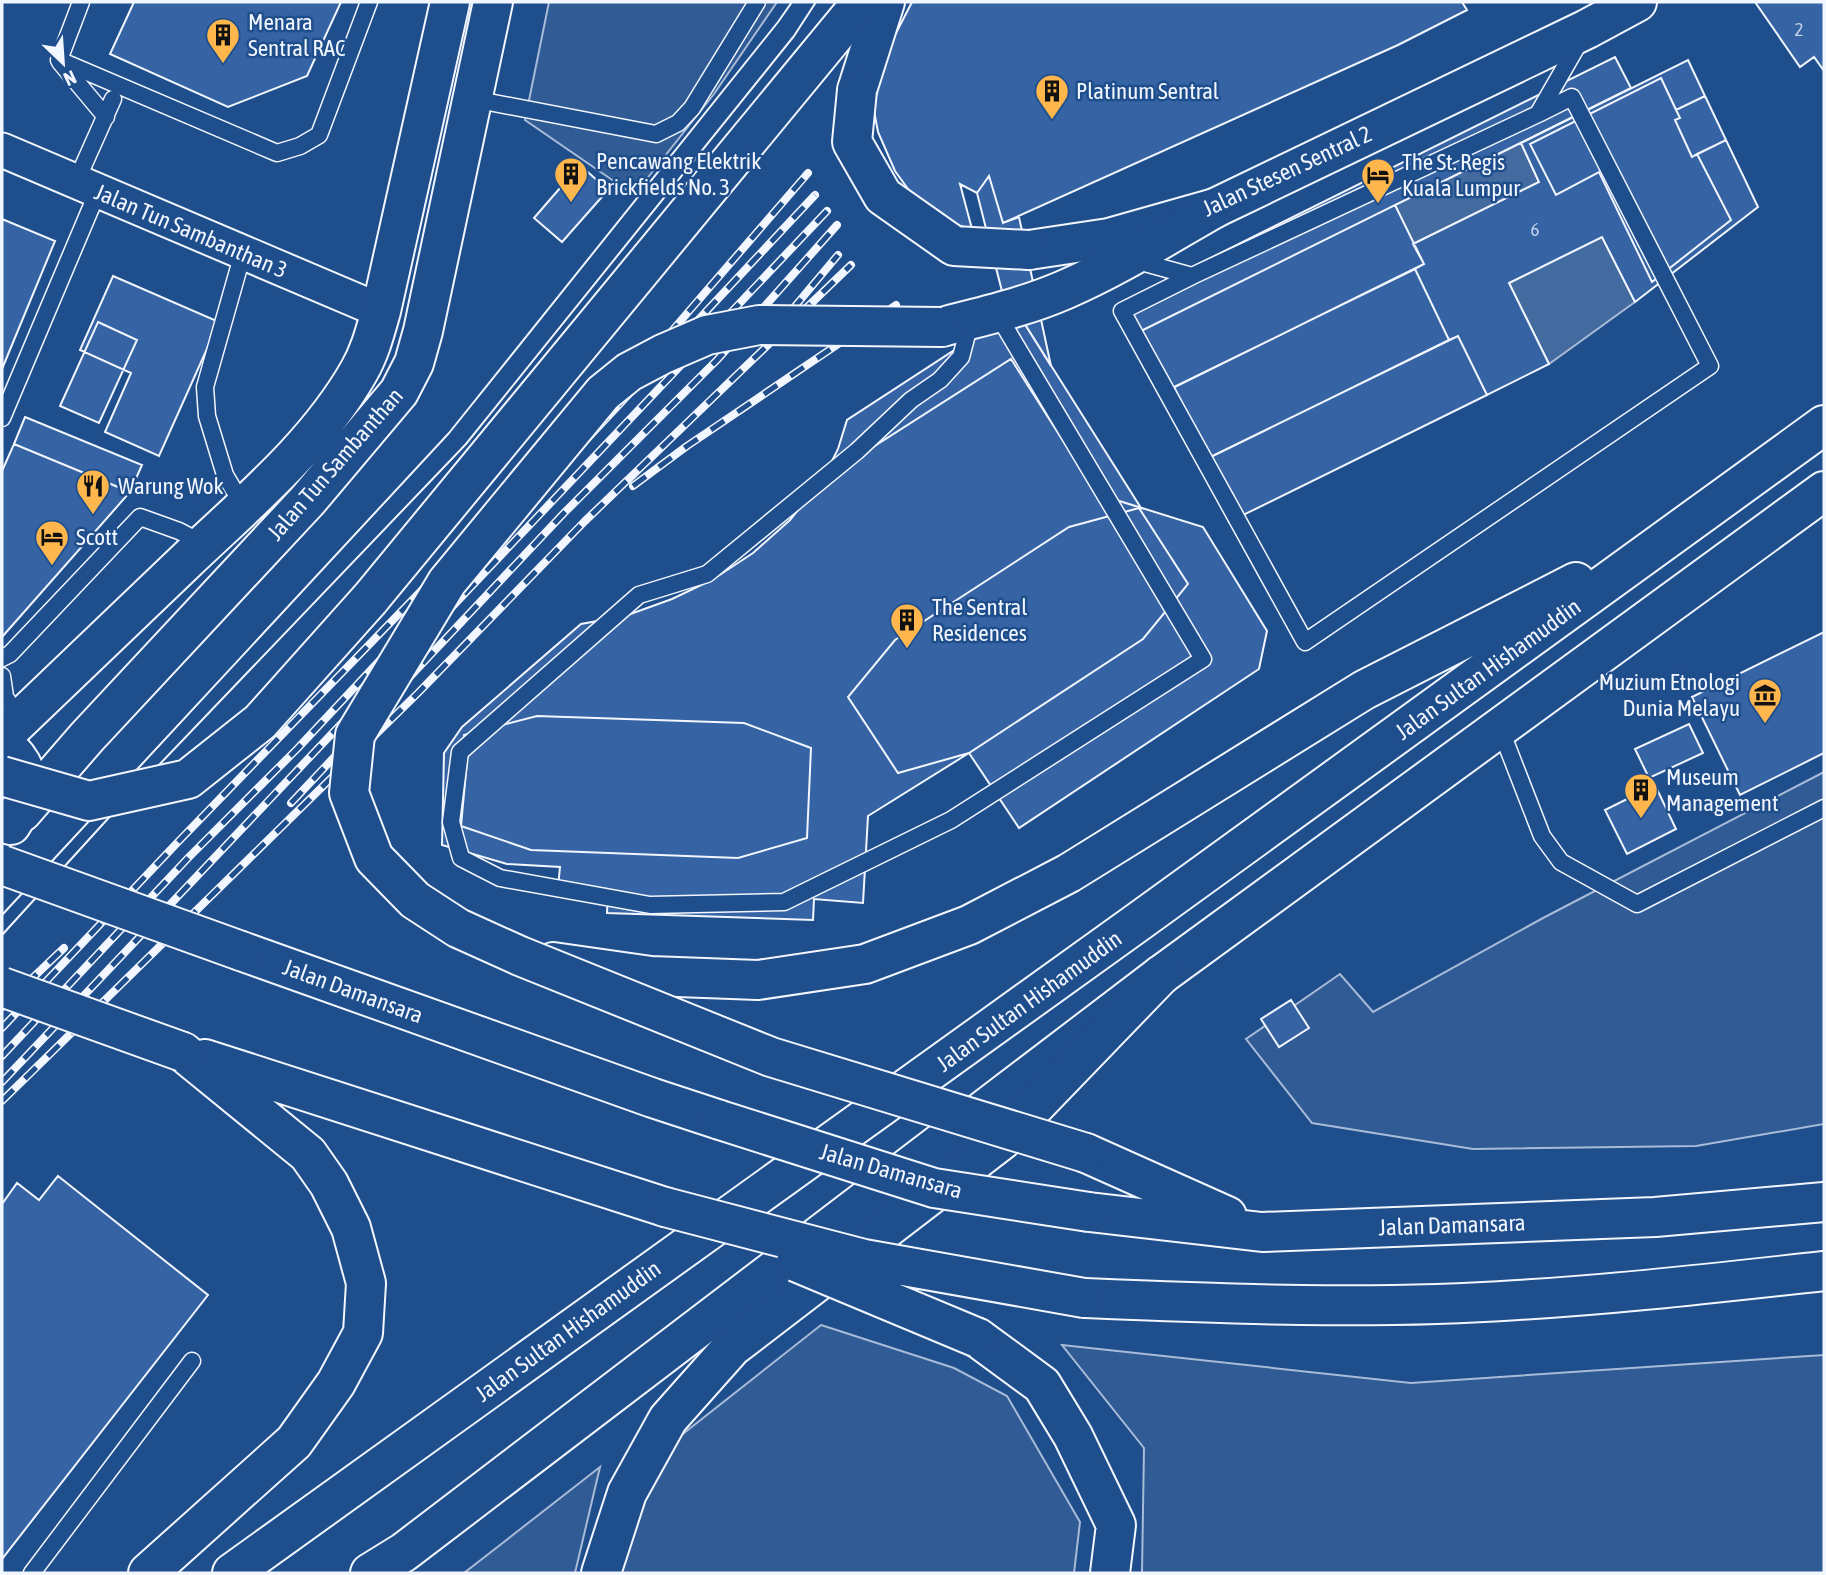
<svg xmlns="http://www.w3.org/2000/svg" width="1826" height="1575" font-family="'Asap Condensed',sans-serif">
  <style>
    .built { fill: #305b95; stroke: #a8bbd7; stroke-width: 2 }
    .water { fill: #446ba0; stroke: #a8bbd7; stroke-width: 2 }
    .building { fill: #3563a3; stroke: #f2f6ff; stroke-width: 2 }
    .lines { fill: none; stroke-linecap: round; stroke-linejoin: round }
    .lane-casing { stroke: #f2f6ff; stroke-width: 19 }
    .street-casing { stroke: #f2f6ff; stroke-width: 37 }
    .secondary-casing { stroke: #f2f6ff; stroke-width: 42 }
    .primary-casing { stroke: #f2f6ff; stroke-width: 42 }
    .lane { stroke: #1f4e8c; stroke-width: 16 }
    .street { stroke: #1f4e8c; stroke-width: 33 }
    .secondary { stroke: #1f4e8c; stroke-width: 38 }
    .primary { stroke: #1f4e8c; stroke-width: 38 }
    .tram { stroke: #f2f6ff; stroke-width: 2 }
    .rail-casing { stroke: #f2f6ff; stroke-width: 8 }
    .rail { stroke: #1f4e8c; stroke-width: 5; stroke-dasharray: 16; stroke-linecap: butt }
    .secondary-bridge-casing { stroke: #f2f6ff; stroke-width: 42; stroke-linecap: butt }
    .primary-bridge-casing { stroke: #f2f6ff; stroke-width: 42; stroke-linecap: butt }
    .secondary-bridge { stroke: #1f4e8c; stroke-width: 38 }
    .primary-bridge { stroke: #1f4e8c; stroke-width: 38 }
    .labels { text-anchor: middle; stroke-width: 5; stroke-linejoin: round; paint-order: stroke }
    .number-label { font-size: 19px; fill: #c3d1e8 }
    .poi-label { font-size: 23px; fill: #f2f6ff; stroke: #1f4e8c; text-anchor: start }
    .street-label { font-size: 23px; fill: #f2f6ff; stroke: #1f4e8c }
  </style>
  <rect width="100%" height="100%" fill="#1f4e8c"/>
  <!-- built -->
  <path class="built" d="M549 2H777L714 94 634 195 525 120Z
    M1824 772V1124L1696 1146 1473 1149 1312 1123 1246 1039 1340 974 1373 1012 1543 918Z
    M821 1325 954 1368 1007 1396 1080 1522 1074 1573H622L621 1570 647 1481 679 1437Z
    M1062 1345 1411 1383 1824 1355V1573H1142L1144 1448Z
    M600 1467 575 1573H464Z"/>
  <!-- water -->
  <path class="water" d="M1521 143 1539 182 1413 244 1395 205Z
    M1602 237 1635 302 1549 364 1509 283Z"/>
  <!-- building -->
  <path class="building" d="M134 2H341L307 76 228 107 110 54Z
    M912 2H1462L1467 10 1398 45 1003 223 989 176 977 193 960 184 972 229 957 225 916 200 895 171 878 132 874 111V91L895 35Z
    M1755 2H1824V71L1814 57 1800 67Z
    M1615 57 1631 88 1137 333 1122 302Z
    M1688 60 1705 96 1676 110 1661 78 1530 144 1556 195 1599 172 1652 282 1731 220 1697 154 1726 140 1758 207 1635 302 1602 237 1509 283 1549 364 1487 395 1458 336 1449 340 1415 269 1424 264 1413 244 1539 182 1521 143Z
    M1661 78 1680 118 1675 120 1692 157 1697 154 1731 220 1652 282 1599 172 1556 195 1530 144Z
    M1705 96 1726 140 1692 157 1675 120 1680 118 1676 110Z
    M580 165 608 190 562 242 534 218Z
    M989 176 1003 223 1019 217 1051 366 1016 310 1008 315 977 193Z
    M1395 205 1424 264 1165 392 1137 333Z
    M2 219 55 241 2 369Z
    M1415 269 1449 340 1209 458 1174 387Z
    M113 276 219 322 159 456 105 432 131 373 80 350Z
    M1016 310 1141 508 1097 494 1011 359 823 479 838 449 847 420Z
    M98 322 137 340 99 423 60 406Z
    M1458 336 1487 395 1229 522 1200 462Z
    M1011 359 1097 494 1203 527 1267 631 1259 669 1019 828 969 753 868 816 863 903 814 899 813 920 607 913 608 889 558 887 560 867 507 864 442 845 444 753 462 727 581 624 625 616 672 599 712 580 753 553 790 520 823 479Z
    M25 417 142 465 130 492 14 444Z
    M14 444 130 492 2 637V471Z
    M1139 508 1188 584 1143 639 969 753 898 773 848 697 895 640 1069 527Z
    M1824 632V753L1740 795 1692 697Z
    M537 716 744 723 811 748 807 838 738 858 531 850 461 826 467 761 464 735Z
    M1689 724 1703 753 1649 778 1635 749Z
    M1655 785 1676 829 1627 854 1605 810Z
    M1291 1000 1309 1028 1279 1047 1261 1019Z
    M58 1176 208 1295 2 1559V1204L17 1183 39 1200Z"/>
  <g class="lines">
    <!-- lane casing -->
    <g class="lane-casing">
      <path id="lane" d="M81 2 59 60 277 153 300 146 319 135 369 2
        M60 62 106 117
        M473 99 656 134 678 123 692 108 757 2
        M76 182 113 99
        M243 253 205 387 207 416 225 475 244 507
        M1134 260 1192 276 1538 114 1580 41
        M1192 276 1122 311 1305 642 1710 366 1572 97 1538 114
        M971 319 961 357 940 380 911 400 857 451 707 574 639 595 460 752 451 822 461 858 500 878 650 905 784 902 951 820 1203 659 996 312
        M2 418 98 191
        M2 658 10 654 140 517 179 531 204 544
        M2 676 5 697 20 719
        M1500 728 1542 836 1561 862 1637 904 1824 808
        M32 1573 192 1361"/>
    </g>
    <!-- street casing -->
    <g class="street-casing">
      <path id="street" d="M2 150 381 311"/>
    </g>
    <!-- secondary casing -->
    <g class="secondary-casing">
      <path id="secondary" d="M857 90 885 2
        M1029 250 1109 238 1215 208 1587 29 1637 2
        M2 737C64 678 126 619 187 560 248 502 317 445 359 371 370 352 375 332 381 311L450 2
        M22 812 87 737 308 500 399 392 414 363 423 331 493 2
        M553 962 651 976 758 980 865 964 969 925 1069 873 1364 690 1576 582
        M232 1573 1138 922 1824 425
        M370 1573 404 1552 1161 975 1824 491"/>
    </g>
    <!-- primary casing -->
    <g class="primary-casing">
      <path id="primary" d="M942 327C983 316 1025 307 1064 290 1117 267 1166 236 1215 208
        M370 599 862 2
        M2 742C34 769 33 791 11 825
        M241 951 653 1098 720 1120
        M205 1059 665 1207
        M1086 1153 1227 1216
        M1089 1212 1262 1232 1655 1217 1824 1202
        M1084 1298C1229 1304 1373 1310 1518 1300 1620 1294 1722 1282 1824 1271
        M978 1338 1042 1385 1073 1436 1116 1525 1110 1573
        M148 1573 294 1442 336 1383 363 1333 366 1283 351 1228 329 1184 308 1154 183 1052
        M601 1573 627 1493 668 1419 732 1347 1002 1140 1161 975"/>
    </g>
    <!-- lane -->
    <use href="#lane" class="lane"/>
    <!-- street -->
    <use href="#street" class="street"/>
    <!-- secondary -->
    <use href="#secondary" class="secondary"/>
    <!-- primary -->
    <use href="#primary" class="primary"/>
    <!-- tram -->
    <path class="tram" d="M2 915 449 433 778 22 792 2
      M2 935 114 812 466 444 794 36 816 2"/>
    <!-- rail casing -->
    <g class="rail-casing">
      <path id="rail" d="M791 311 838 255
        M633 486 687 446 896 305
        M291 803 564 513 717 360 837 225
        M2 1007 64 948
        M2 1028 177 843 665 339 808 173
        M2 1056 189 857 297 749 815 195
        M2 1082 827 211
        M2 1101 418 693 585 521 851 265"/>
    </g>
    <!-- rail -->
    <use href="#rail" class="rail"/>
    <!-- secondary-bridge casing -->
    <g class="secondary-bridge-casing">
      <path id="secondary-bridge" d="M857 90 852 142 883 196 954 246 1029 250"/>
    </g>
    <!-- primary-bridge casing -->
    <g class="primary-bridge-casing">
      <path id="primary-bridge" d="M942 327 759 325 707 335 663 354 629 372 603 393 447 582 355 735 349 793 374 858 415 900 458 928 520 956 771 1057 1086 1153
        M2 776 89 801 188 779 260 722 370 599
        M2 865 241 951
        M2 987 183 1052
        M720 1120 934 1188 1089 1212
        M665 1207 864 1259 1084 1298
        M796 1262 978 1338"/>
    </g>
    <!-- secondary-bridge -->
    <use href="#secondary-bridge" class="secondary-bridge"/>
    <!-- primary-bridge -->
    <use href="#primary-bridge" class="primary-bridge"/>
  </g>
  <!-- icons -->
  <defs>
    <g id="building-pin" transform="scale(1.75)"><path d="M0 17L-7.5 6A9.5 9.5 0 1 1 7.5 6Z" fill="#ffb74d" stroke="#1f4e8c"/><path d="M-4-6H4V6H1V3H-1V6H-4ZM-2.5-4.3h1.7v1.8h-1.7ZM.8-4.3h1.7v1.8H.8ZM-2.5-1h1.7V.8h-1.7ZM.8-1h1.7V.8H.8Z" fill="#111"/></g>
    <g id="hotel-pin" transform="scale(1.75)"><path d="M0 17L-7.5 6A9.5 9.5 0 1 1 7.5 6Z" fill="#ffb74d" stroke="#1f4e8c"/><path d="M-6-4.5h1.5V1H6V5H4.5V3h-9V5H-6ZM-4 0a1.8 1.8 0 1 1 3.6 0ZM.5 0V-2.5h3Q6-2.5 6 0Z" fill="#111"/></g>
    <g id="restaurant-pin" transform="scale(1.75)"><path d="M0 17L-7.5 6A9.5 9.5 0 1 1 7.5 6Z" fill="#ffb74d" stroke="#1f4e8c"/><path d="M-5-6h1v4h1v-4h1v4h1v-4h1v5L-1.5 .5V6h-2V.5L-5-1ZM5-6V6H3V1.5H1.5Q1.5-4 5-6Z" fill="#111"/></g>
    <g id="museum-pin" transform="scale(1.75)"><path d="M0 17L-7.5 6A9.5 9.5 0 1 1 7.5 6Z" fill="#ffb74d" stroke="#1f4e8c"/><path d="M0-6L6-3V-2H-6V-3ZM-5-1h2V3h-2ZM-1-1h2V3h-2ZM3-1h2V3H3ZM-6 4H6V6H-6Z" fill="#111"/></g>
  </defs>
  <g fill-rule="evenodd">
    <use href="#building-pin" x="223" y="35"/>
    <use href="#building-pin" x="1052" y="91"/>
    <use href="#building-pin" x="571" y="174"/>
    <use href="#hotel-pin" x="1378" y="175"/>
    <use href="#restaurant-pin" x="93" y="486"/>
    <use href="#hotel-pin" x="52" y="537"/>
    <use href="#building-pin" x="907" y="620"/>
    <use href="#museum-pin" x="1765" y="695"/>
    <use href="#building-pin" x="1641" y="790"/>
  </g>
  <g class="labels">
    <!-- number labels -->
    <g class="number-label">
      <text x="1799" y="36">2</text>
      <text x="1535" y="236">6</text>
    </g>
    <!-- poi labels -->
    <g class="poi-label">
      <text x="248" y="30">Menara<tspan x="248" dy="26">Sentral RAC</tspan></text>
      <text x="1076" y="99">Platinum Sentral</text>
      <text x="596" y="169">Pencawang Elektrik<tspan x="596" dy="26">Brickfields No. 3</tspan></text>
      <text x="1402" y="170">The St. Regis<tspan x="1402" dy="26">Kuala Lumpur</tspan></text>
      <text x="118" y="494">Warung Wok</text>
      <text x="76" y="545">Scott</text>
      <text x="932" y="615">The Sentral<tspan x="932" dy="26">Residences</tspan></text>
      <text x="1740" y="690" text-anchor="end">Muzium Etnologi<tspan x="1740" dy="26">Dunia Melayu</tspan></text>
      <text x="1666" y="785">Museum<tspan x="1666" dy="26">Management</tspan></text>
    </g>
    <!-- street labels -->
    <g class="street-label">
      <text transform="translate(1287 171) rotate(-25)" y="8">Jalan Stesen Sentral 2</text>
      <text transform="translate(191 231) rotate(23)" y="8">Jalan Tun Sambanthan 3</text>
      <text transform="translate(335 464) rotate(-49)" y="8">Jalan Tun Sambanthan</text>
      <text transform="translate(1488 669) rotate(-36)" y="8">Jalan Sultan Hishamuddin</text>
      <text transform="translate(353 991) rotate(20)" y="8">Jalan Damansara</text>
      <text transform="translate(1029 1001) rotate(-36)" y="8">Jalan Sultan Hishamuddin</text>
      <text transform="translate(891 1171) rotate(16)" y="8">Jalan Damansara</text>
      <text transform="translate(1452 1225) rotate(-2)" y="8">Jalan Damansara</text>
      <text transform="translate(568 1331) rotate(-36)" y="8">Jalan Sultan Hishamuddin</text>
    </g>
  </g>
  <!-- border -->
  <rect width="1826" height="1575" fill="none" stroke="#f2f6ff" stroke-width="7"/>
  <!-- north arrow -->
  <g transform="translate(63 63) rotate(155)" stroke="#1f4e8c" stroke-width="5" paint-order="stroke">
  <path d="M0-5L12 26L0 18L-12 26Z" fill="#f2f6ff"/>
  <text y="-10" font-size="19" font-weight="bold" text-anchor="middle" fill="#f2f6ff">N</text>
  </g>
</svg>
